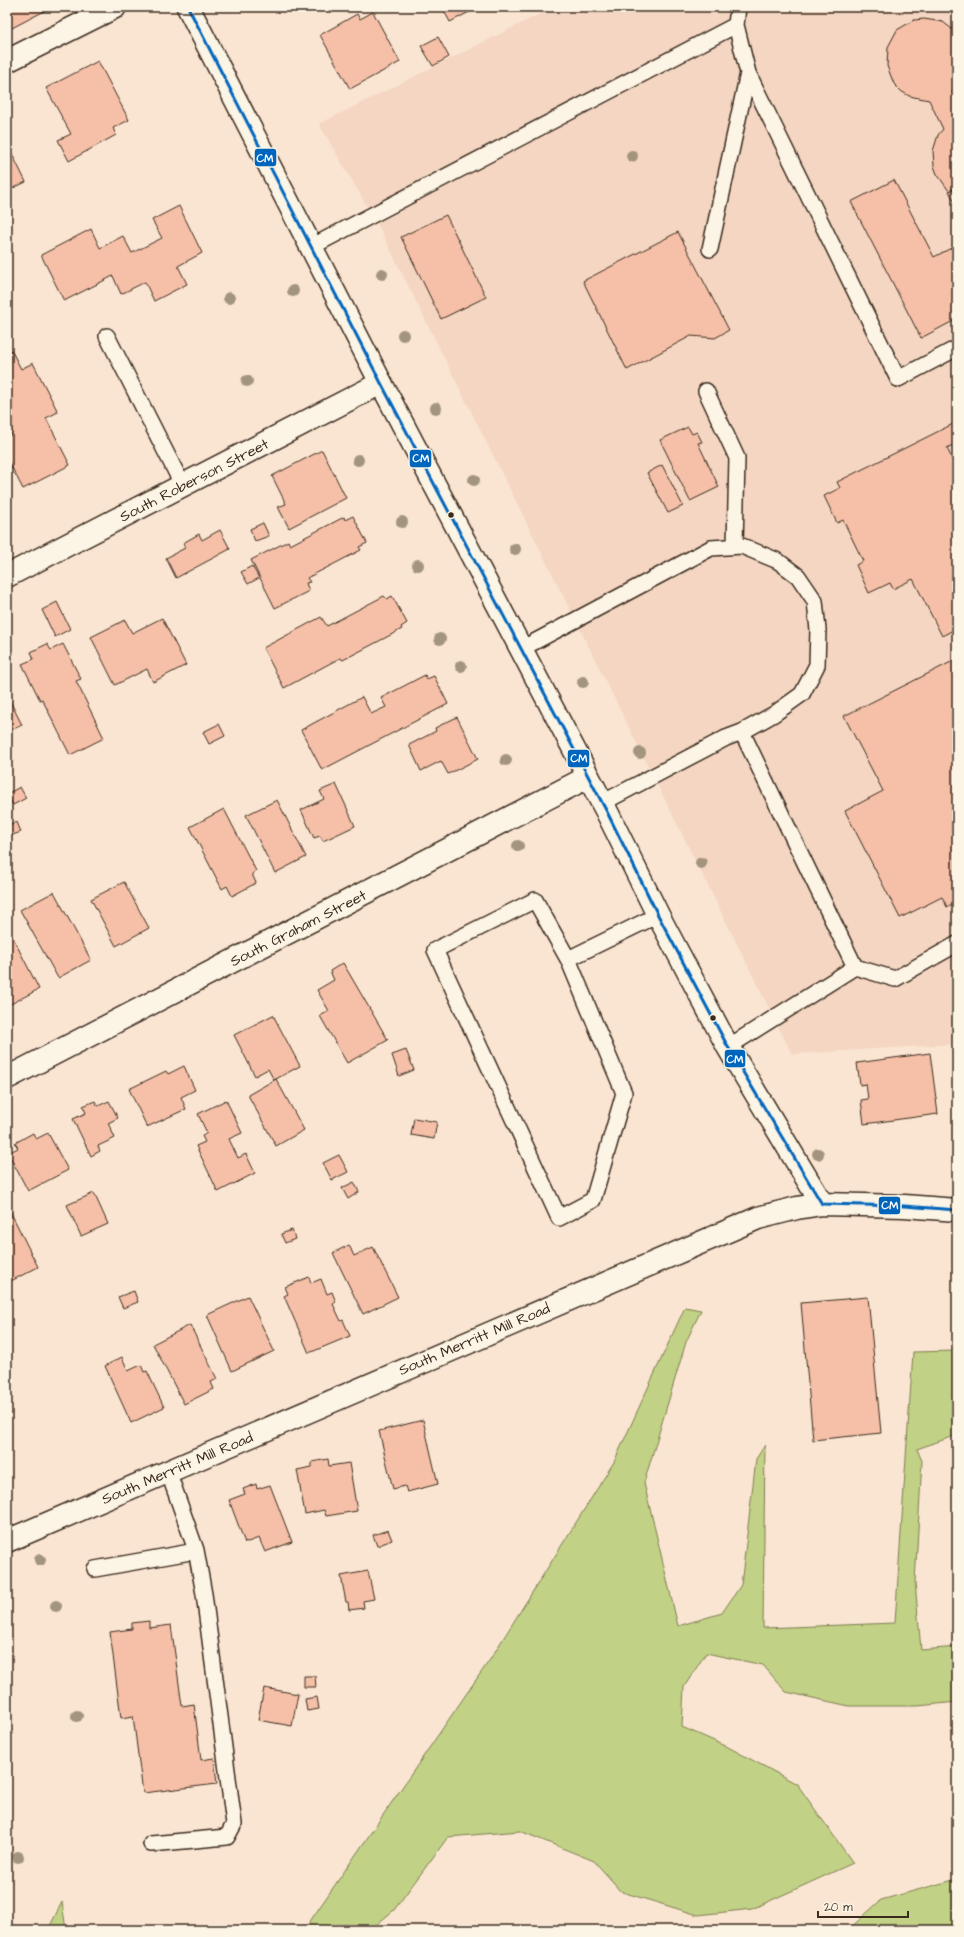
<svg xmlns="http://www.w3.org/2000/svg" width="964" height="1937" font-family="'Architects Daughter',sans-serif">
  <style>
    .built { fill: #f4d6c2 }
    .green { fill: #c1d185; stroke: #7e7e52 }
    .building { fill: #f5c0a7; stroke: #3b2a1e }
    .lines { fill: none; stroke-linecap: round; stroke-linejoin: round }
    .service-casing { stroke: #3b2a1e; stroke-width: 18 }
    .minor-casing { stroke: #3b2a1e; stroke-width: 25 }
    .tertiary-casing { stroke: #3b2a1e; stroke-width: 25 }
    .service { stroke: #fcf5e5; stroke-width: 15 }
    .minor { stroke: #fcf5e5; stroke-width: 22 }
    .tertiary { stroke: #fcf5e5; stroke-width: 22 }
    .bus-1-casing { stroke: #fcf5e5; stroke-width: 6 }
    .bus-1 { stroke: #0065bd; stroke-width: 3 }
    .tree { fill: #a3957d }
    .bus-dot { fill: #3b2a1e; stroke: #fcf5e5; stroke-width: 1.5 }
    .labels { text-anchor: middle; stroke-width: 4; stroke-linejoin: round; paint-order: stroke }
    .street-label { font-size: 15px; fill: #3b2a1e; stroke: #fcf5e5 }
    .line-badge { stroke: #fcf5e5; stroke-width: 1.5 }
    .badge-label { font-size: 11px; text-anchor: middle; font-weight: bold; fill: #fff }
  </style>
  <rect width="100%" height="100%" fill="#fae5d2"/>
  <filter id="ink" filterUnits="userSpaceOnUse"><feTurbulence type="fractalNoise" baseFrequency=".025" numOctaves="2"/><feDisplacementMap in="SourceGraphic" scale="8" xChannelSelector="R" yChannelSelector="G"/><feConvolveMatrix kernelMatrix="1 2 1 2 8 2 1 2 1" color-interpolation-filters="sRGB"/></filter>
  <g filter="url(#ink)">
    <!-- built -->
    <path class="built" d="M554 7H957V1044L792 1054 377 223 319 124Z"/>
    <!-- green -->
    <path class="green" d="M685 1307 701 1310 686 1342 644 1483 678 1626 722 1613 741 1585 756 1459 765 1445 763 1628 895 1623 913 1352 957 1351V1435L917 1449 922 1461 915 1582 921 1650 957 1647V1702L918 1706H849L786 1692 763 1665 706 1653 684 1687 682 1727 728 1747 797 1784 853 1863 752 1909 698 1915 622 1892 594 1861 520 1831 448 1837 394 1910 370 1930H304L491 1658 614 1462Z
      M957 1879V1930H848L881 1900Z
      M62 1902 66 1930H48Z"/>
    <!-- building -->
    <path class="building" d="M7 7H52L12 28 7 18Z
      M442 7H479L450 22Z
      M373 12 400 62 350 89 320 35 357 14 360 19Z
      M924 19 943 22 957 33V85L952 92 957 103V187L949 191 937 174 934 166 933 151 938 135 943 129 929 100 909 96 901 91 894 84 887 66 888 47 897 30 914 20Z
      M438 37 449 57 433 66 421 46Z
      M98 61 129 120 113 128 116 135 69 161 58 140 71 134 46 88Z
      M7 144 26 182 7 191Z
      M894 180 934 257 957 245V319L921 338 851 202Z
      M957 187V207L949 191Z
      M179 206 202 253 178 266 187 284 154 301 145 282 121 294 113 276 64 301 41 255 91 229 100 248 123 236 132 253 162 238 152 220Z
      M446 215 486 297 441 319 401 237Z
      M678 232 729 330 715 338 691 336 627 370 583 281Z
      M7 342 21 369 33 363 58 412 46 418 70 465 23 489 7 458V437L11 435 7 427Z
      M957 422V443L947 448 957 470V628L942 636 913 579 893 589 890 583 869 593 856 565 863 561 843 520 837 523 824 496 840 488 837 482Z
      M688 427 692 434 697 432 702 442 698 443 719 487 690 501 660 440Z
      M322 450 346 498 289 528 278 507 286 504 272 476Z
      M662 465 683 506 668 513 647 473Z
      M353 516 367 543 359 547 361 550 307 578 310 582 306 583 309 591 275 608 251 560 288 541 290 545 344 517 345 520Z
      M263 523 269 536 255 541 250 529Z
      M220 530 230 549 176 578 166 558 185 548 183 543 199 534 202 540Z
      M252 566 259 578 248 584 241 572Z
      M384 596 387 599 392 596 407 623 401 627 402 629 343 660 340 658 284 688 263 648 321 617 327 626Z
      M57 602 70 629 55 637 42 610Z
      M162 618 186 665 153 682 147 669 115 685 91 637 125 620 132 633Z
      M47 644 51 650 63 644 81 679 76 681 104 738 70 755 42 699 40 700 22 664 34 659 31 652Z
      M957 659V901L947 907 942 897 900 918 845 811 883 791 844 716Z
      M425 675 427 679 434 676 448 704 322 770 301 730 362 697 371 714 386 707 381 698Z
      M7 695 22 725 7 732Z
      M457 717 478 759 448 774 441 761 421 771 409 745 436 731 435 728Z
      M219 724 225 736 209 744 203 732Z
      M336 784 355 826 323 841 320 836 314 838 301 810 324 799 320 791Z
      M20 787 26 798 13 805 7 794Z
      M277 800 306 857 275 873 246 815Z
      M224 809 256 871 252 874 256 883 232 896 227 886 222 889 190 827Z
      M17 822 21 832 7 837V825Z
      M124 882 149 928 116 946 91 899Z
      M54 892 91 960 58 978 20 910Z
      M12 936 39 989 7 1006V938Z
      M343 963 388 1040 347 1063 320 1016 329 1011 317 990 334 980 330 971Z
      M273 1015 300 1066 274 1080 268 1069 255 1076 234 1035Z
      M406 1050 414 1070 399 1076 392 1055Z
      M930 1053 938 1114 864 1124 861 1100 868 1099 866 1084 860 1085 857 1063Z
      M184 1066 195 1090 181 1097 186 1109 147 1127 129 1089 166 1071 168 1074Z
      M276 1079 304 1130 276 1146 248 1095Z
      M226 1100 242 1133 229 1139 238 1158 246 1154 255 1173 218 1192 196 1146 205 1142 202 1136 207 1133 198 1114Z
      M95 1101 98 1106 109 1101 118 1118 108 1123 115 1138 98 1146 100 1151 91 1156 73 1119 86 1113 83 1106Z
      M414 1118 437 1122 434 1139 411 1135Z
      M33 1133 36 1139 48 1133 68 1170 28 1191 8 1153 18 1148 15 1143Z
      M339 1155 348 1172 332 1180 323 1163Z
      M354 1182 359 1192 348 1199 342 1188Z
      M94 1193 108 1224 81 1236 67 1205Z
      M7 1205 38 1267 7 1283Z
      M292 1230 295 1239 285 1243 281 1234Z
      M349 1245 354 1256 373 1247 398 1297 363 1314 333 1253Z
      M309 1277 311 1283 321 1279 327 1294 332 1292 336 1302 333 1304 341 1321 343 1320 350 1336 309 1353 284 1296 288 1294 285 1287Z
      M134 1291 138 1302 123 1308 118 1297Z
      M248 1296 274 1351 232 1371 207 1315Z
      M868 1297 881 1433 813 1440 801 1303Z
      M190 1325 217 1379 211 1382 214 1389 184 1404 153 1344Z
      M122 1357 128 1371 141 1365 144 1372 147 1371 164 1407 131 1423 105 1366Z
      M423 1420 438 1484 407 1492 405 1486 393 1489 379 1431Z
      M328 1459 329 1466 349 1463 357 1511 326 1516 324 1510 305 1514 297 1470 312 1467V1462Z
      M256 1484 257 1489 270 1485 292 1542 265 1552 259 1538 245 1543 229 1500 245 1494 243 1489Z
      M388 1530 392 1540 377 1546 373 1535Z
      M368 1571 374 1599 363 1601 364 1608 349 1610 348 1602H346L341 1576Z
      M149 1621V1628L171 1625 182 1706 194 1704 201 1760 214 1758 217 1784 143 1793 133 1716 121 1718 110 1632 132 1629V1623Z
      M304 1676H315L316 1687H304Z
      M264 1688 298 1694 292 1726 258 1720Z
      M317 1697 319 1709 307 1711 305 1699Z"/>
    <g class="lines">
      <!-- service casing -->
      <g class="service-casing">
        <path id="service" d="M736 25 748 73 898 379 957 348
          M311 247 736 25 738 7
          M710 249 748 73
          M107 336 183 486
          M706 391 737 458 735 546
          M521 649 711 548 742 546 778 561 798 576 815 601 818 630 817 665 802 694 774 714 742 732 726 738 602 803
          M568 959 624 1093 593 1200 559 1218 435 950 535 900 568 959 658 915
          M855 967 895 979 957 944
          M728 1047 855 967 742 732
          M95 1569 196 1551
          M151 1844 227 1837 234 1824 204 1594 196 1550 168 1471"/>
      </g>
      <!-- minor casing -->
      <g class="minor-casing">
        <path id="minor" d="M7 61 115 7
          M7 576 381 383
          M7 1078 588 777"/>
      </g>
      <!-- tertiary casing -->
      <g class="tertiary-casing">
        <path id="tertiary" d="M188 7 381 383 607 812 658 915 728 1047 822 1204
          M7 1541 758 1218 797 1208 822 1204 904 1206 957 1210"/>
      </g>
      <!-- service -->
      <use href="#service" class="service"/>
      <!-- minor -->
      <use href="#minor" class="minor"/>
      <!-- tertiary -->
      <use href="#tertiary" class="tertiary"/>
      <!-- bus-1 casing -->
      <g class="bus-1-casing">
        <path id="bus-1" d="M188 7 381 383 607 812 658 915 728 1047 822 1204
          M822 1204 904 1206 957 1210"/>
      </g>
      <!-- bus-1 -->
      <use href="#bus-1" class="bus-1"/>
    </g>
    <!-- trees -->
    <g class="tree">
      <circle cx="632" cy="156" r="6"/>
      <circle cx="382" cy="274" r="6"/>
      <circle cx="293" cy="291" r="6"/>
      <circle cx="229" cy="298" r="6"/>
      <circle cx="403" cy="335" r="6"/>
      <circle cx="247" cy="381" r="6"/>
      <circle cx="436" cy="408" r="6"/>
      <circle cx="358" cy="460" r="6"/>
      <circle cx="474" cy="480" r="6"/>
      <circle cx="402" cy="522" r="6"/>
      <circle cx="515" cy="549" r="6"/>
      <circle cx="418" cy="565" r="6"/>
      <circle cx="440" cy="639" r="6"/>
      <circle cx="461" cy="666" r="6"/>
      <circle cx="583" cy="682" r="6"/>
      <circle cx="640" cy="753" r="6"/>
      <circle cx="506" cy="760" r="6"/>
      <circle cx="518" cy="846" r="6"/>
      <circle cx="701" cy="863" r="6"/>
      <circle cx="818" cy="1154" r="6"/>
      <circle cx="40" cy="1560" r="6"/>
      <circle cx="56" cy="1606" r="6"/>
      <circle cx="77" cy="1716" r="6"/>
      <circle cx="18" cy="1857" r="6"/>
    </g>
  </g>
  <!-- markers -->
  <g class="bus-dot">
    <circle cx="451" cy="515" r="3.5"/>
    <circle cx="713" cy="1018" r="3.5"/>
  </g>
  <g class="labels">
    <!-- street labels -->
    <g class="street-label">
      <text transform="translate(194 480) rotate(-27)" y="5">South Roberson Street</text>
      <text transform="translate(298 928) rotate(-27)" y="5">South Graham Street</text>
      <text transform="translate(474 1339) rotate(-23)" y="5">South Merritt Mill Road</text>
      <text transform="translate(177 1468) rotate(-23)" y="5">South Merritt Mill Road</text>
    </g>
  </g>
  <g class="line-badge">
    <rect x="254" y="148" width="23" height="19" rx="4" fill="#0065bd"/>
    <rect x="409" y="449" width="23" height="19" rx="4" fill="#0065bd"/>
    <rect x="567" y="749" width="23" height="19" rx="4" fill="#0065bd"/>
    <rect x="724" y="1049" width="22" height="19" rx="4" fill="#0065bd"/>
    <rect x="878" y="1196" width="23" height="19" rx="4" fill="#0065bd"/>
  </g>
  <g class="badge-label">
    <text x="265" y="162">CM</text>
    <text x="421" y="462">CM</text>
    <text x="579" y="762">CM</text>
    <text x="735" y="1063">CM</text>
    <text x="890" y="1209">CM</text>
  </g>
  <!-- margin -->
  <rect width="964" height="1937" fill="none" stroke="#fcf5e5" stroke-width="24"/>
  <rect x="12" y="12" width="940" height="1913" fill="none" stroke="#3b2a1e" stroke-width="1.5" filter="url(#ink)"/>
  <!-- scale -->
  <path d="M818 1911v6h90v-6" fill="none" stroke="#3b2a1e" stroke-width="2"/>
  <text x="824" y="1911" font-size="12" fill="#3b2a1e" stroke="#fcf5e5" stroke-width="3" paint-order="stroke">20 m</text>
</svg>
